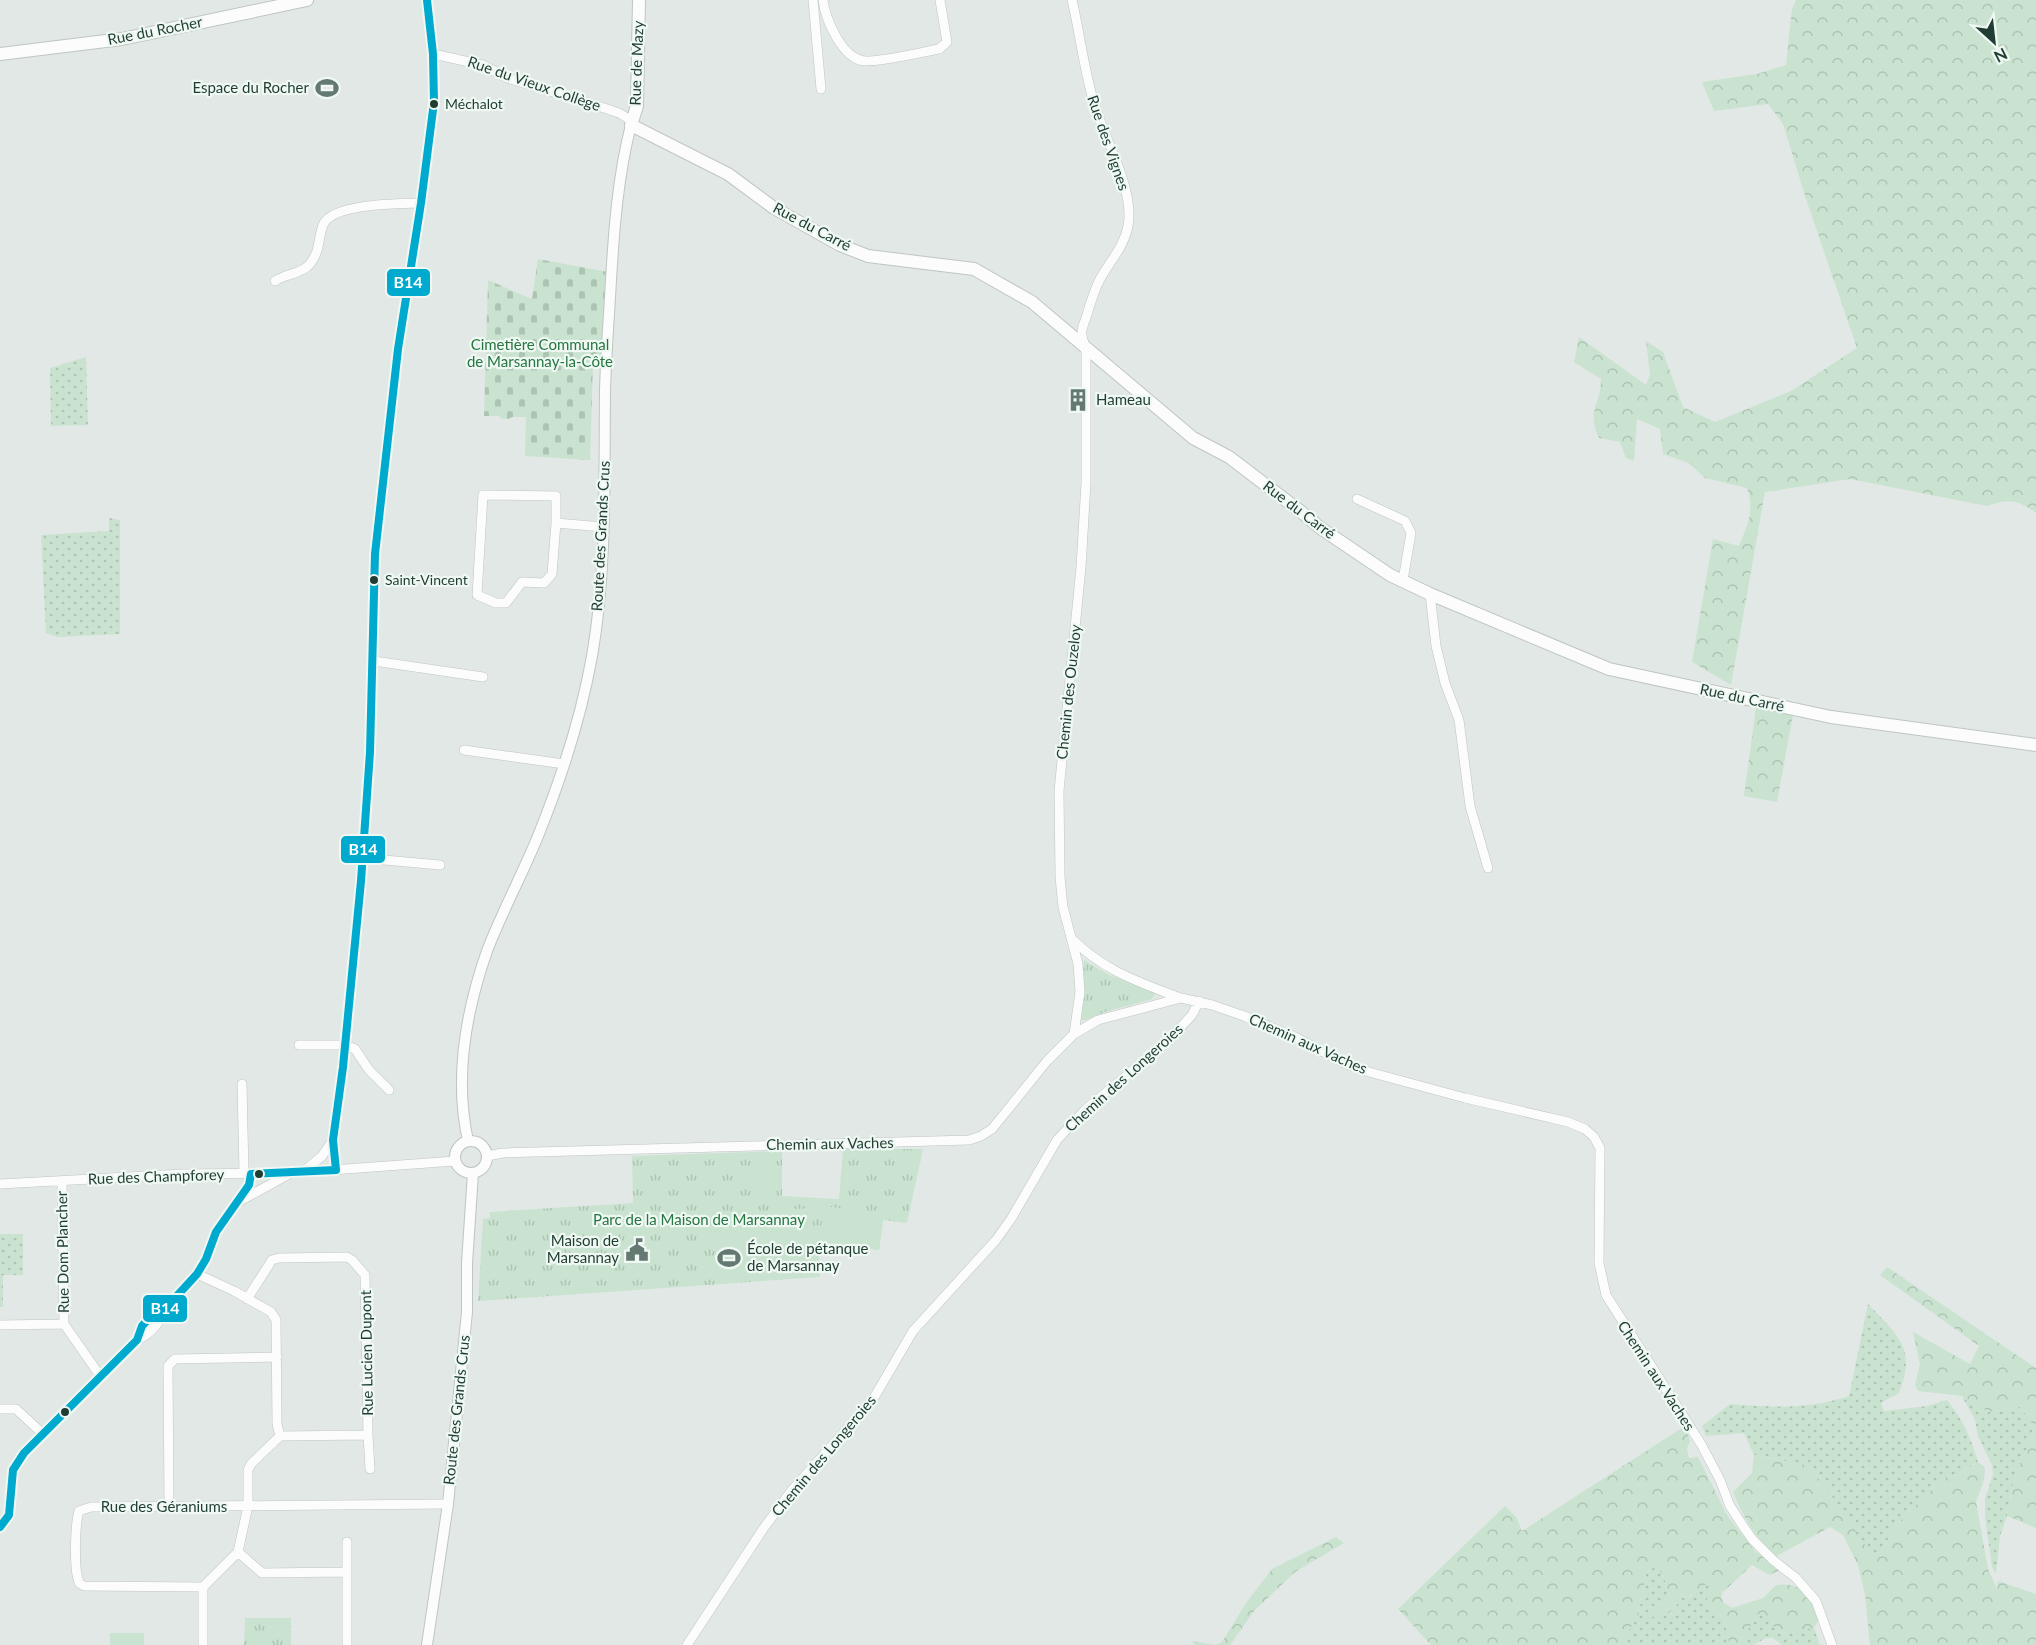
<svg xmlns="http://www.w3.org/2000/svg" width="2036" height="1645" font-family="Lato,sans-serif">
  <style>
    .grass { fill: url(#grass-dots) }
    .forest { fill: url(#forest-crowns) }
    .cemetery { fill: url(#cemetery-stones) }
    .park { fill: url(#park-tufts) }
    .pitch { fill: #cae3d0 }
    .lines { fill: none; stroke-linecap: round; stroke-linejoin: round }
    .minor-casing { stroke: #bfc5c2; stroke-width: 10 }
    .tertiary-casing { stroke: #bfc5c2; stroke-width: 12 }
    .secondary-casing { stroke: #bec6c2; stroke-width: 14 }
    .minor { stroke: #fbfcfb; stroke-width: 9 }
    .tertiary { stroke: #fbfcfb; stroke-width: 10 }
    .secondary { stroke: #fbfcfb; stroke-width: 12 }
    .bus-1-casing { stroke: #eff8f3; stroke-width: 12 }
    .bus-1 { stroke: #00a9ce; stroke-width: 8 }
    .bus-dot { fill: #1f3d33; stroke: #eff8f3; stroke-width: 2 }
    .labels { text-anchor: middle; stroke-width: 4.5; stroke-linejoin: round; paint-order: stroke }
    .bus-label { font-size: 14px; fill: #1f3d33; stroke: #eff8f3; text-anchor: start }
    .street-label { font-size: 15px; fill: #1f3d33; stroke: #eff8f3 }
    .poi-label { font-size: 15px; fill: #1f3d33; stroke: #eff8f3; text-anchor: end }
    .park-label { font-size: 15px; fill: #267641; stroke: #eff8f3 }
    .line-badge { stroke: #eff8f3; stroke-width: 2 }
    .badge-label { font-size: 16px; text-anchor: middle; font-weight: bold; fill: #fff }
  </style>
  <defs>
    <pattern id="grass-dots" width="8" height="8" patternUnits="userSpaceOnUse" patternTransform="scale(1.5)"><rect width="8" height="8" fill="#cae3d0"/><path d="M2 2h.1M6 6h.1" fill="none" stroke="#adc4b3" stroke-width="1.8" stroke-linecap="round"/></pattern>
    <pattern id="forest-crowns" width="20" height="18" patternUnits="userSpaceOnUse" patternTransform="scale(1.5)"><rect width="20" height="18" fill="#cae3d0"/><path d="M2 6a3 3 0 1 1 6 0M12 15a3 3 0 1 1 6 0" fill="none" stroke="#adc4b3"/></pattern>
    <pattern id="cemetery-stones" width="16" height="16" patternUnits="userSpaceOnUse" patternTransform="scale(1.5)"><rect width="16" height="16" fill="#cae3d0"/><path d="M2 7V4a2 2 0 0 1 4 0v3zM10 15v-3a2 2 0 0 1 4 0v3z" fill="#adc4b3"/></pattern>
    <pattern id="park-tufts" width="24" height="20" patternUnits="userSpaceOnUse" patternTransform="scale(1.5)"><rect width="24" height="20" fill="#cae3d0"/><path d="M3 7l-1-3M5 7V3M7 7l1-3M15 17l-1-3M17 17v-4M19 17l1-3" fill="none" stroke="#adc4b3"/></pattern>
  </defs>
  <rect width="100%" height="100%" fill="#e2e8e5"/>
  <!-- grass -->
  <path class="grass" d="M86 357 88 425 51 426 50 368Z
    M109 518 120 520V634L57 637 46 633 41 535 109 531Z
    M0 1234H23V1275H3V1307H0Z
    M1868 1304C1897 1335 1917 1347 1899 1393L1881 1403 1884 1411 1927 1406 1947 1400C1963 1419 1971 1439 1978 1462L1958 1475 1943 1478 1897 1524 1880 1553H1870L1854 1530 1778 1459 1754 1455 1744 1433 1706 1436 1702 1426 1730 1404C1773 1407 1807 1410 1849 1396Z
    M1962 1396 1989 1412 2020 1407 2031 1421 2033 1436 2018 1467 2012 1488 2007 1516 2000 1536 1996 1574 1992 1567 1985 1517V1499L1993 1474 1992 1465 1978 1436 1975 1420Z
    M1655 1566 1663 1574 1671 1602 1648 1608 1650 1616 1670 1614 1683 1596 1690 1597 1710 1579 1716 1588 1707 1599 1710 1608 1723 1616 1739 1644 1758 1614 1765 1616 1780 1633 1814 1628 1820 1645H1782L1773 1638H1766L1753 1645H1618L1638 1617 1646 1574Z"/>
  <!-- forest -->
  <path class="forest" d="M1796 0H2036V513C2019 500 2008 498 1987 506L1850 479 1765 492 1731 685 1692 662 1713 539 1739 546C1748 523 1755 512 1747 488L1705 478 1689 463 1663 454 1660 429 1637 419 1634 461 1626 458 1620 442 1599 438C1586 409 1601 405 1601 379L1574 362 1579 337 1646 385 1650 375 1646 341 1663 352 1683 407 1715 422 1791 391 1857 348 1806 199 1783 124 1768 104 1714 111 1702 82 1757 74 1786 65 1792 9Z
    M1756 707 1793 715 1777 802 1744 796Z
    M1887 1267 2036 1368V1528L2007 1516 2012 1488 2018 1467 2033 1436 2031 1421 2020 1407 1989 1412 1962 1396 1918 1391 1915 1385 1920 1364 1913 1332 1970 1364 1979 1346 1880 1275Z
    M1685 1426 1690 1441 1687 1448 1689 1458 1698 1457 1727 1515 1755 1551 1780 1570 1770 1575 1752 1565 1722 1593 1721 1597 1723 1602 1732 1608 1763 1598 1776 1585C1804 1582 1809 1596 1819 1619L1814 1628 1780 1633 1765 1617 1758 1614 1739 1644 1729 1643 1723 1616 1710 1608 1707 1599 1716 1588 1711 1580 1689 1597 1683 1596C1674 1608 1667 1622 1650 1616L1648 1608 1671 1602 1663 1574 1655 1566 1646 1574 1638 1617 1618 1645H1431L1398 1609 1505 1506 1516 1517 1522 1531Z
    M1754 1455 1803 1464 1823 1483 1870 1552 1880 1553 1897 1524 1943 1478 1958 1475 1978 1462 1985 1468 1984 1480 1976 1502 1988 1569 1997 1589 1998 1581 2036 1594V1645H1870L1865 1595 1858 1565 1843 1535 1830 1527 1775 1557C1756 1538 1743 1517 1733 1492L1752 1473Z
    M1336 1537 1344 1543 1295 1572 1254 1611 1230 1645H1194L1192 1641 1215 1645 1222 1642 1246 1603 1272 1569Z"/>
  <!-- cemetery -->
  <path class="cemetery" d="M538 259 608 272 601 366 593 364 590 460 525 456 526 417H512L509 419H502L499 416H484L488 280 532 299Z"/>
  <!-- park -->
  <path class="park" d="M1084 960 1109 975 1156 992 1152 999 1105 1012 1086 1020H1081Z
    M843 1149H923L907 1223 883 1220 879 1250 819 1242 820 1277 478 1301 483 1219 490 1218V1212L633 1203 632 1156 782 1151V1196L839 1199Z
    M245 1618H291V1645H244Z"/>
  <!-- pitch -->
  <path class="pitch" d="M775 1154V1197H755L754 1155Z
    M824 1206 884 1214 879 1250 819 1242Z
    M812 1208 817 1275 719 1284 714 1235 796 1227 795 1209Z
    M110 1633H144V1645H110Z"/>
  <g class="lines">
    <!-- minor casing -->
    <g class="minor-casing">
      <path id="minor" d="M813 0 821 89
        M823 0C825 19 843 61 866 61 886 61 918 53 939 49L947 42 940 0
        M1072 0C1080 34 1084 70 1094 103 1104 139 1135 189 1128 226 1124 247 1110 261 1100 279 1094 291 1090 304 1086 318 1084 323 1081 330 1082 335 1082 339 1085 345 1086 348V483L1081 567 1059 791 1060 877 1063 907 1078 964 1080 992 1074 1034
        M433 54 483 65 507 78 586 102 619 113 632 121
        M275 281C285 274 300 274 308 266 322 251 317 237 324 223 336 203 400 204 421 203
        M1357 499 1405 521 1411 533 1403 580
        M556 523 552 574 544 583 522 582 506 603H496L477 595 483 495 556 496V523L603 527
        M1430 594 1436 646 1445 683 1459 720 1470 806 1488 868
        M374 661 483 677
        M464 750 564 764
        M362 858 440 865
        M1072 939C1106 972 1137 981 1180 998
        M299 1045H345L355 1049 369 1070 389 1090
        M242 1084 244 1173
        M487 1156 503 1153 969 1140 981 1136 992 1129 1047 1061 1074 1034 1098 1020 1181 998 1212 1005 1244 1016 1295 1037 1346 1064 1369 1072 1465 1098 1568 1122 1585 1129 1594 1137 1600 1148 1599 1263 1606 1295 1701 1444 1720 1480 1730 1506 1743 1526 1752 1539 1773 1560 1796 1578 1816 1601 1832 1645
        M336 1170 333 1140 343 1067 361 881 370 752 375 554 398 349 421 203 434 102 433 54 427 0
        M304 1171 322 1156 333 1140
        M62 1181 64 1324
        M0 1184 183 1174 291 1173 455 1161
        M240 1201 289 1174
        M197 1274 234 1291 271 1312 276 1320 277 1424 280 1436 251 1464 248 1470V1506L238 1552 203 1587V1645
        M247 1299 272 1260 279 1258 347 1257 352 1260 365 1275 368 1435 280 1436
        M0 1325 64 1324 101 1377
        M137 1340 142 1326 151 1316 163 1311 197 1274 206 1259 216 1232 249 1185 251 1174
        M0 1409H16L43 1434
        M368 1435 370 1469
        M169 1507 168 1366 175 1359 277 1357
        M0 1527 9 1515 13 1470 24 1453 137 1340C150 1334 159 1326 163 1311
        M347 1542V1645
        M238 1552 262 1573 347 1572
        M203 1587 84 1586C80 1584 79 1584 78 1579 74 1566 75 1524 79 1511L91 1507 448 1504
        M687 1645 763 1529 792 1490 872 1401 913 1331 996 1240 1011 1219 1057 1140 1086 1109 1167 1042 1192 1015 1199 1001"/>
    </g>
    <!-- tertiary casing -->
    <g class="tertiary-casing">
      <path id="tertiary" d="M468 1141C454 1078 466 1011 487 951 502 912 522 875 538 836 561 779 581 718 592 656 607 569 604 479 605 390 606 354 609 317 611 280 614 229 618 175 631 125
        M455 1157a16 16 0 1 1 32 0a16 16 0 1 1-32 0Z
        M427 1645 448 1504 462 1362 467 1312V1263L473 1173"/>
    </g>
    <!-- secondary casing -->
    <g class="secondary-casing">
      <path id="secondary" d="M639 0 637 106 631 125 728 174 774 208 840 245 868 256 974 269 1032 302 1193 438 1229 457 1300 511 1319 527 1390 575 1430 594 1609 669 1831 717 2036 745
        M0 54 122 39 307 0"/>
    </g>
    <!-- minor -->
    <use href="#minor" class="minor"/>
    <!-- tertiary -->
    <use href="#tertiary" class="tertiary"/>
    <!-- secondary -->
    <use href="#secondary" class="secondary"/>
    <!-- bus-1 casing -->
    <g class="bus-1-casing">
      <path id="bus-1" d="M0 1527 9 1515 13 1470 24 1453 137 1340 142 1326 151 1316 163 1311 197 1274 206 1259 216 1232 249 1185 251 1174 336 1170 333 1140 343 1067 361 881 370 752 375 554 398 349 421 203 434 102 433 54 427 0"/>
    </g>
    <!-- bus-1 -->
    <use href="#bus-1" class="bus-1"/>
  </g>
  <!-- icons -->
  <defs>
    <g id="stadium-bare" transform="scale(1.8)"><path d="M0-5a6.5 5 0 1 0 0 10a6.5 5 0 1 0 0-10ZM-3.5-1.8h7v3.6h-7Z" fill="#637971" stroke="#eff8f3" stroke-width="2.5" paint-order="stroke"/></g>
    <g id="building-bare" transform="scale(1.8)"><path d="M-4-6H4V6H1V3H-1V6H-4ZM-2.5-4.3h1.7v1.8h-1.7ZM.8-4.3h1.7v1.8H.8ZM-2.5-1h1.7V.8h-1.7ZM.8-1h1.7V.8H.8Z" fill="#637971" stroke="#eff8f3" stroke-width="2.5" paint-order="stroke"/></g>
    <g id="civic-bare" transform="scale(1.8)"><path d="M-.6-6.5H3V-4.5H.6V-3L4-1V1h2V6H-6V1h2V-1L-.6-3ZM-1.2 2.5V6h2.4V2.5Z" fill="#637971" stroke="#eff8f3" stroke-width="2.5" paint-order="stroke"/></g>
  </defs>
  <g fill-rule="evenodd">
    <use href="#stadium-bare" x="327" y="88"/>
    <use href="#building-bare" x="1078" y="400"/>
    <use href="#civic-bare" x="637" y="1250"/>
    <use href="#stadium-bare" x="729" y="1258"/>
  </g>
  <!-- markers -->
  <g class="bus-dot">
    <circle cx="434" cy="104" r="5"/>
    <circle cx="374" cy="580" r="5"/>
    <circle cx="259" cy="1174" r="5"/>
    <circle cx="65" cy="1412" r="5"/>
  </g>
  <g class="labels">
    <!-- bus labels -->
    <g class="bus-label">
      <text x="445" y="109">Méchalot</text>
      <text x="385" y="585">Saint-Vincent</text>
    </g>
    <!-- street labels -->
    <g class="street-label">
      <text transform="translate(155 31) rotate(-11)" y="5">Rue du Rocher</text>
      <text transform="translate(637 63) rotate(-88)" y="5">Rue de Mazy</text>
      <text transform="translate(534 84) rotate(19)" y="5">Rue du Vieux Collège</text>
      <text transform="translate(1108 143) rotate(71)" y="5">Rue des Vignes</text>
      <text transform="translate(812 227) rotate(28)" y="5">Rue du Carré</text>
      <text transform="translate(1299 510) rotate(37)" y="5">Rue du Carré</text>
      <text transform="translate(601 536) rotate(-87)" y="5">Route des Grands Crus</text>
      <text transform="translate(1069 692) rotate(-84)" y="5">Chemin des Ouzeloy</text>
      <text transform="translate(1742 698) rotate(12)" y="5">Rue du Carré</text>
      <text transform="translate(1308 1044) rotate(24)" y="5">Chemin aux Vaches</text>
      <text transform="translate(1124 1078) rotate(-42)" y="5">Chemin des Longeroies</text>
      <text transform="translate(830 1144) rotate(-1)" y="5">Chemin aux Vaches</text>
      <text transform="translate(156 1177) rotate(-2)" y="5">Rue des Champforey</text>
      <text transform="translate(63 1252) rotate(-91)" y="5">Rue Dom Plancher</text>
      <text transform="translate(367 1353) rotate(-91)" y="5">Rue Lucien Dupont</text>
      <text transform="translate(1656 1376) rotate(57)" y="5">Chemin aux Vaches</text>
      <text transform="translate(457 1410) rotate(-84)" y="5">Route des Grands Crus</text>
      <text transform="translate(824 1456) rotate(-50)" y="5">Chemin des Longeroies</text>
      <text x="164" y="1512">Rue des Géraniums</text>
    </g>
    <!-- poi labels -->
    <g class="poi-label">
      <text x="309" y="93">Espace du Rocher</text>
      <text x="1096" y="405" text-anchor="start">Hameau</text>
      <text x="619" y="1246">Maison de<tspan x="619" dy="17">Marsannay</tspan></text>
      <text x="747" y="1254" text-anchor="start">École de pétanque<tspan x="747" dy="17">de Marsannay</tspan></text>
    </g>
    <!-- park labels -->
    <g class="park-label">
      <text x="540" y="350">Cimetière Communal<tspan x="540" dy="17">de Marsannay-la-Côte</tspan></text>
      <text x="699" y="1225">Parc de la Maison de Marsannay</text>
    </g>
  </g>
  <g class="line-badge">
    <rect x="386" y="268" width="45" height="29" rx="6" fill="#00a9ce"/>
    <rect x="340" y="835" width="46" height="29" rx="6" fill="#00a9ce"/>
    <rect x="142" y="1294" width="46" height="29" rx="6" fill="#00a9ce"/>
  </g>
  <g class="badge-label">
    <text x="408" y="288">B14</text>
    <text x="363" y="855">B14</text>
    <text x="165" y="1314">B14</text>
  </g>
  <!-- north arrow -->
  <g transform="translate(1994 42) rotate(153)" stroke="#eff8f3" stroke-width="4.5" paint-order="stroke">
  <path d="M0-4.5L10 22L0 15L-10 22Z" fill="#1f3d33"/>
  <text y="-9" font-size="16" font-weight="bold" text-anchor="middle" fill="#1f3d33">N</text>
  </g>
</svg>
